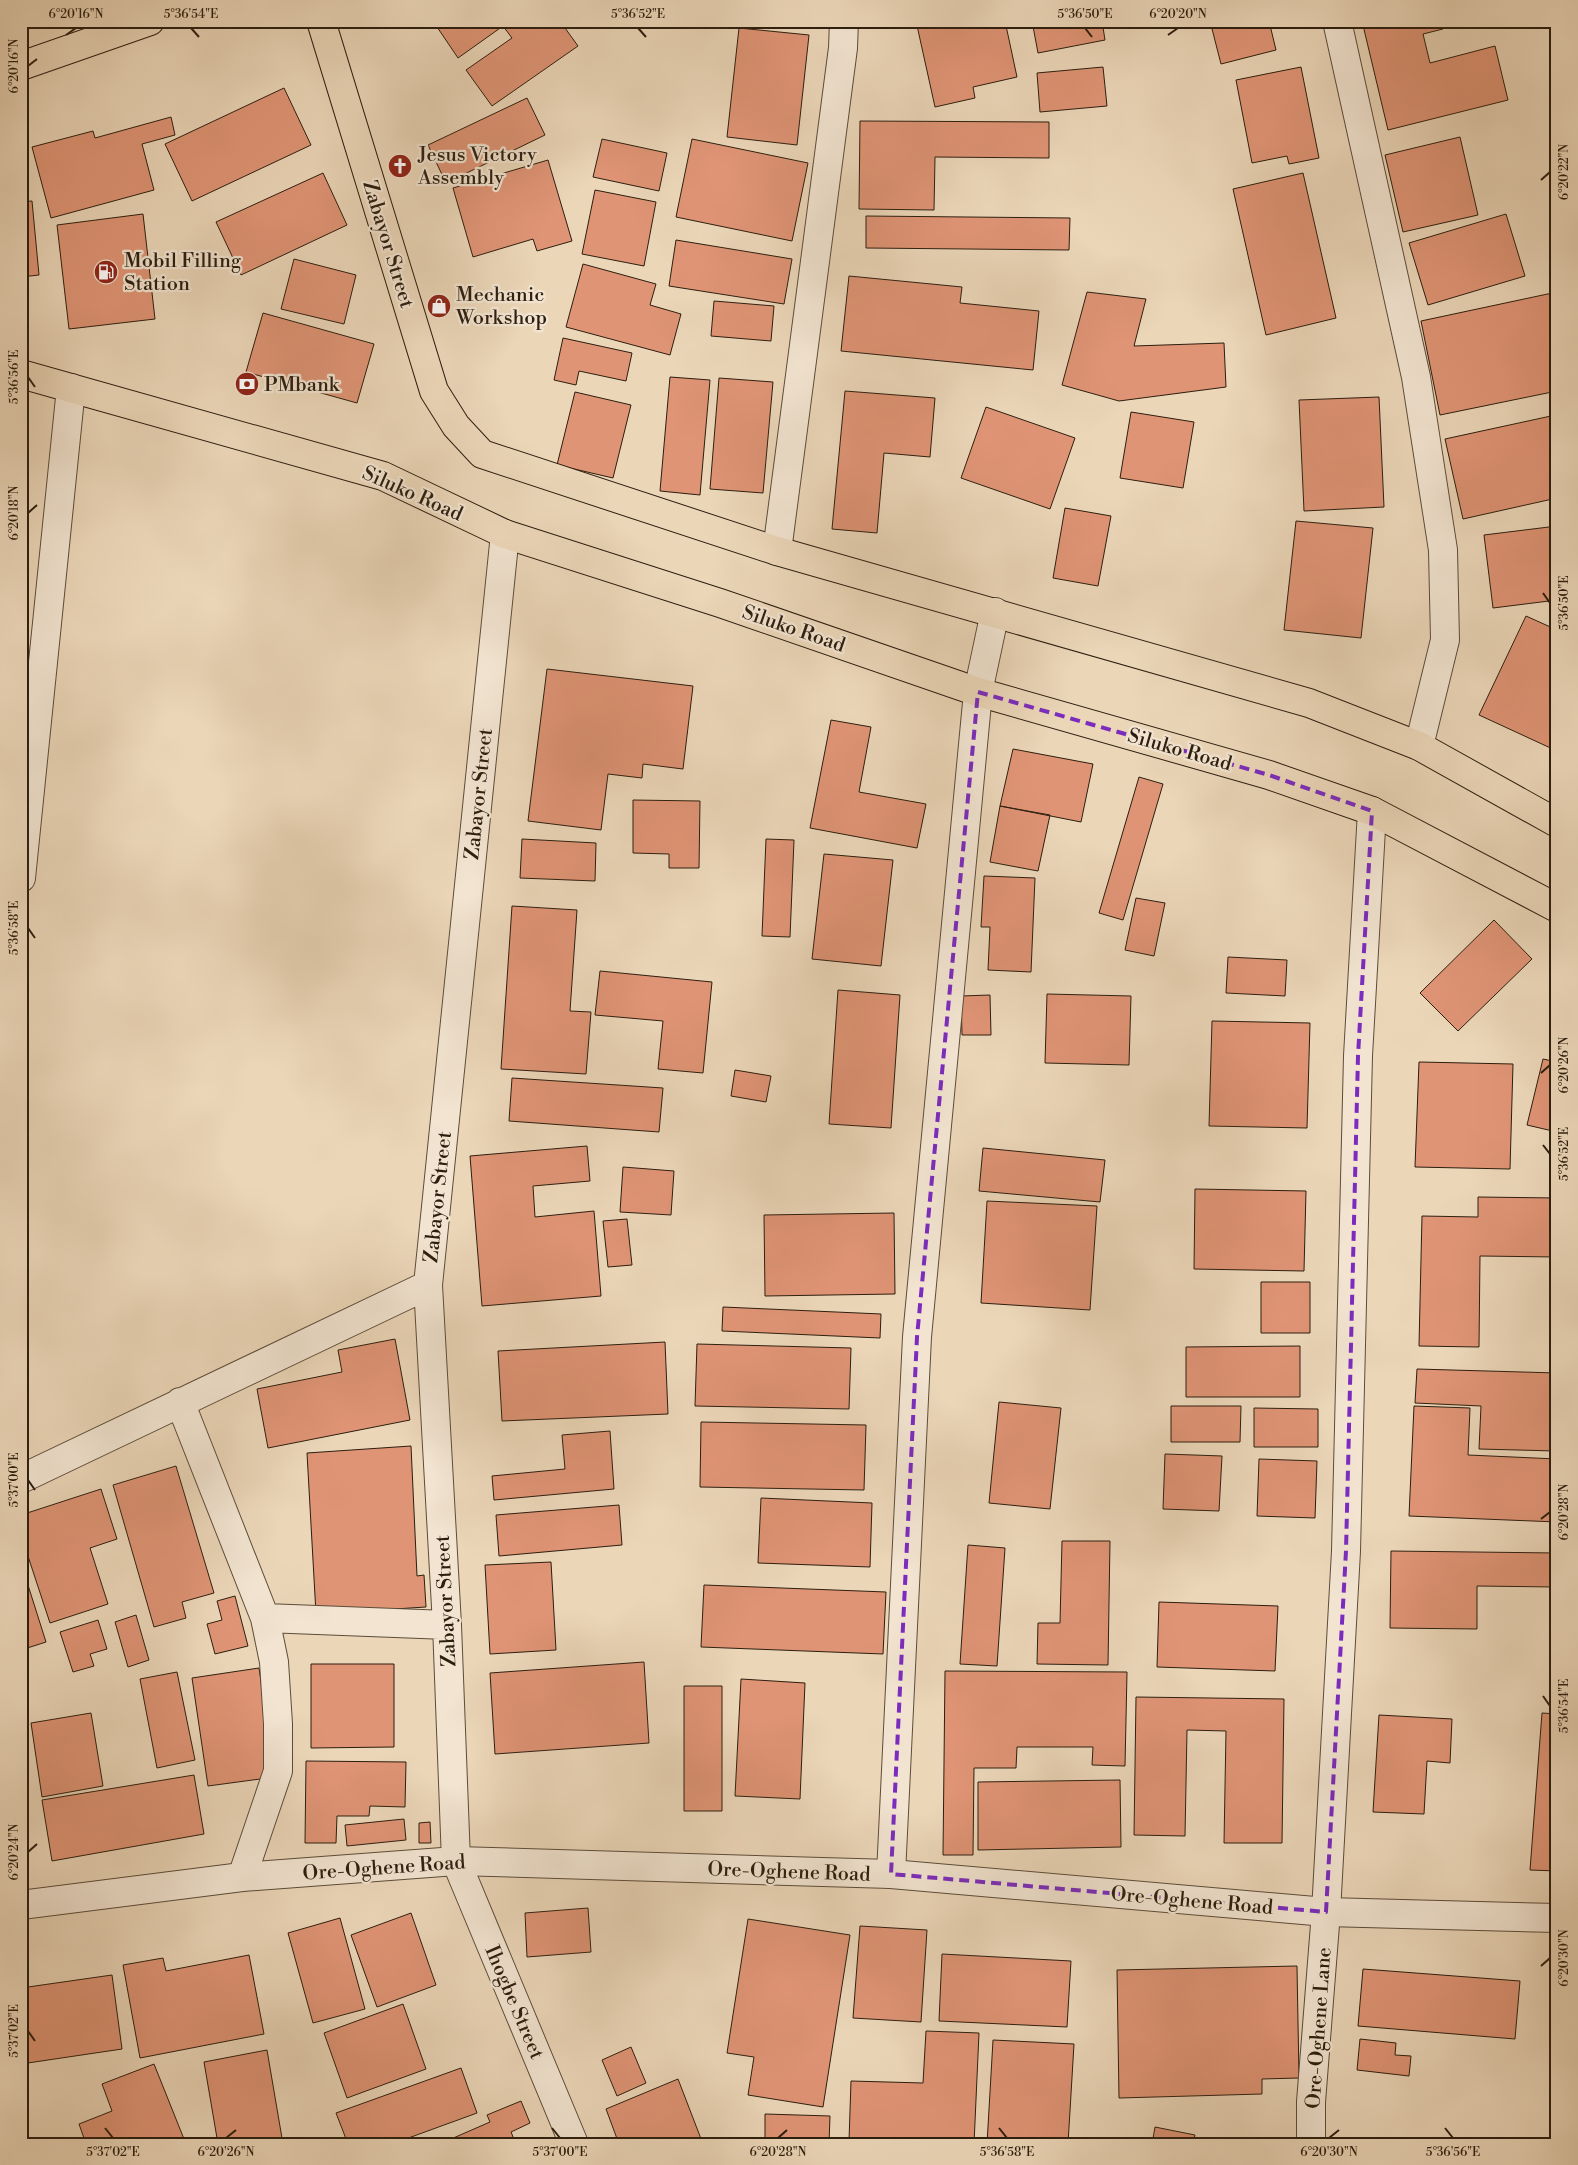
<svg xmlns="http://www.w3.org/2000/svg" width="1578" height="2165" font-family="'Libre Bodoni',serif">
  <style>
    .building { fill: #df9475; stroke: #2c1e0f }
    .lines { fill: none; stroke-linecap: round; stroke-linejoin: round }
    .minor-casing { stroke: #5c4c39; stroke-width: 30 }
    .tertiary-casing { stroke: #5c4c39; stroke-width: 30 }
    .primary-casing { stroke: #2c1e0f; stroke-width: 30 }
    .minor { stroke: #f2e4d1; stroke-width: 28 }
    .tertiary { stroke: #f2e4d1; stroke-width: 28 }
    .primary { stroke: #ebd6b8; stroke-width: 28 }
    .marked { fill: none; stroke: #7b2cbf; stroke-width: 4; stroke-dasharray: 10 6; stroke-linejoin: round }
    .ticks { fill: none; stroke: #2c1e0f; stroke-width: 2 }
    .labels { text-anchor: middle; stroke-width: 4.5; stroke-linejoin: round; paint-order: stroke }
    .poi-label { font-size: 20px; fill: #2c1e0f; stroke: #f2e4d1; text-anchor: start }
    .street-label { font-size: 20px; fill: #2c1e0f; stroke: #f2e4d1 }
    .neatline { fill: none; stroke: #2c1e0f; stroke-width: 2 }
    .ticks-label { font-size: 12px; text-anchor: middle; fill: #2c1e0f }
  </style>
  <rect width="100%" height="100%" fill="#ebd6b8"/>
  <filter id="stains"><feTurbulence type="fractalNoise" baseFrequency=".004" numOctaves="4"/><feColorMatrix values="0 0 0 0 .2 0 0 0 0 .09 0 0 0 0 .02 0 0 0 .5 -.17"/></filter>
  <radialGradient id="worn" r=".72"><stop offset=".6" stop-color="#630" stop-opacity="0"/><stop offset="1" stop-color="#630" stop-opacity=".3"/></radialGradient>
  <!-- building -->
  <path class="building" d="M433 21H560L578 46 492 106 466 70 512 38 503 26 458 58Z
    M916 21H1005L1017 77 973 87 975 98 935 107Z
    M1032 21H1102L1105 40 1038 53Z
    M1210 21H1269L1276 50 1221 64Z
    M1362 21H1441L1443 29 1423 34 1430 63 1495 46 1508 100 1388 130Z
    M739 28 809 35 797 145 727 137Z
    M1103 67 1107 106 1040 112 1037 73Z
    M1301 67 1319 158 1289 164 1287 156 1252 163 1236 80Z
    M284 88 311 145 192 201 165 144Z
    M527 98 545 135 446 183 428 145Z
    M171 117 175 135 142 144 154 190 51 218 32 147 93 131 95 138Z
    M860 121 1049 122V158L935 157 934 210 859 209Z
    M1460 137 1478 215 1403 232 1385 155Z
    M602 139 667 153 659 191 593 177Z
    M692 139 808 163 792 241 676 217Z
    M548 160 572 241 537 251 533 239 473 257 453 188Z
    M323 173 347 225 241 275 216 222Z
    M1303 173 1336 318 1266 335 1233 189Z
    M595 190 656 202 644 266 582 254Z
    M32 201 39 275 21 277V202Z
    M143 214 155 319 69 329 57 225Z
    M1506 214 1525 276 1428 305 1409 243Z
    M866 216 1070 218 1069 250 866 248Z
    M676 240 792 259 784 304 669 286Z
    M294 259 356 275 344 324 281 309Z
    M583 264 656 284 650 305 681 314 670 355 566 327Z
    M849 276 962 287 960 303 1039 311 1033 370 841 351Z
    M1087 292 1146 299 1134 346 1224 343 1226 387 1119 401 1062 385Z
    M1557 292V391L1440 415 1421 321Z
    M714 301 774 306 771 341 711 336Z
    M263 313 374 344 357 403 246 372Z
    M563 338 632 353 626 381 579 371 576 385 554 380Z
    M670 377 710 380 700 495 660 491Z
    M719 378 773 382 763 493 710 489Z
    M845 391 935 398 930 457 884 453 877 533 832 529Z
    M575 392 631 405 613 478 557 465Z
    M1379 397 1384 507 1304 511 1299 400Z
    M986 407 1075 438 1050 509 961 478Z
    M1131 412 1194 422 1183 488 1120 478Z
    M1551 416 1557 443V498L1463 519 1445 439Z
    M1065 508 1111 516 1098 586 1053 578Z
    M1296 521 1373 528 1361 638 1284 630Z
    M1557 526V600L1493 608 1484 535Z
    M1526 616 1557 630V672L1555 677 1557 678V751L1479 715Z
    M547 669 693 686 683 769 643 764 642 778 608 774 601 830 528 821Z
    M831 720 871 727 859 792 926 804 917 848 810 828Z
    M1013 749 1093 764 1081 822 1000 806Z
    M1139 777 1163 784 1123 920 1099 913Z
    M633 800 700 801 699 868H669V854L633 853Z
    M1000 806 1050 815 1038 871 990 862Z
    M522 839 596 843 595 881 520 878Z
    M766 839 794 840 790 937 762 936Z
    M824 854 893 860 881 966 812 959Z
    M984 876 1035 878 1031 972 988 970 990 927H981Z
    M1136 898 1165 903 1154 956 1125 950Z
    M512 906 577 910 570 1011 591 1012 586 1074 501 1069Z
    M1494 920 1532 959 1458 1031 1420 993Z
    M1228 957 1287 960 1285 996 1226 993Z
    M600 971 712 982 703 1073 658 1069 663 1021 595 1015Z
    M838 990 900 995 891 1128 829 1124Z
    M1047 994 1131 996 1129 1065 1045 1063Z
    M990 995 991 1035H962L961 996Z
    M1212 1021 1310 1023 1307 1128 1209 1126Z
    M1543 1059 1557 1062V1132L1527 1125Z
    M1419 1062 1513 1064 1510 1169 1415 1167Z
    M735 1070 771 1076 766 1102 731 1096Z
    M512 1078 663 1088 659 1132 509 1121Z
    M587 1146 590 1181 533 1186 535 1217 594 1211 601 1296 482 1306 470 1156Z
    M983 1148 1105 1160 1100 1202 979 1191Z
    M623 1167 674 1171 671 1215 620 1212Z
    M1195 1189 1306 1191 1304 1271 1194 1269Z
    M1478 1197 1557 1198V1257L1480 1256 1479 1347 1419 1346 1422 1216 1478 1217Z
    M987 1201 1097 1206 1090 1310 981 1303Z
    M894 1213 895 1294 765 1296 764 1215Z
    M627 1219 632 1265 608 1267 603 1221Z
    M1261 1282H1310V1333H1261Z
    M723 1307 881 1314 880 1338 722 1331Z
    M395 1339 410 1420 268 1448 257 1389 342 1372 338 1350Z
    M665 1342 668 1414 502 1421 498 1351Z
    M697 1344 851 1348 849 1409 695 1406Z
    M1300 1346V1397H1186V1347Z
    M1417 1369 1557 1373 1556 1451 1479 1449 1481 1406 1415 1403Z
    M999 1402 1061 1408 1050 1509 989 1503Z
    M1171 1406H1241L1240 1442H1171Z
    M1414 1406 1470 1408 1468 1455 1557 1459V1522L1409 1516Z
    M1254 1408 1318 1409V1447H1254Z
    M701 1422 866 1425 864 1490 700 1487Z
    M610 1431 614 1489 494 1500 492 1476 565 1469 562 1435Z
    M411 1446 417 1576 424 1575 426 1607 316 1614 307 1453Z
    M1165 1454 1222 1456 1219 1511 1163 1509Z
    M1259 1459 1317 1461 1315 1518 1257 1516Z
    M176 1466 214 1593 182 1602 186 1618 154 1627 113 1485Z
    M101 1489 117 1539 90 1548 108 1604 50 1623 21 1535V1515Z
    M761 1498 872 1503 870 1567 758 1563Z
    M619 1505 622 1545 499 1556 496 1515Z
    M1062 1541H1110L1108 1665 1037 1664 1038 1623H1060Z
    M968 1545 1005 1548 997 1666 960 1664Z
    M1391 1551 1556 1553 1555 1587 1477 1586V1629L1390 1628Z
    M551 1562 556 1650 490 1654 485 1565Z
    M21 1563 46 1642 21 1650Z
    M704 1585 886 1592 883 1654 701 1647Z
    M235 1596 248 1646 215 1654 207 1624 222 1620 217 1601Z
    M1159 1602 1278 1606 1275 1671 1157 1667Z
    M136 1615 149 1660 128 1667 115 1622Z
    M98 1620 107 1649 90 1654 94 1666 73 1672 60 1632Z
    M644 1662 649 1743 495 1754 490 1673Z
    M311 1664H394V1747L311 1748Z
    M259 1668 275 1777 208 1786 192 1678Z
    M945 1671 1127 1672 1125 1766 1092 1765 1093 1747H1017L1016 1768H974L973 1855H943Z
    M177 1672 195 1760 157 1768 140 1679Z
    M741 1679 805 1683 800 1799 735 1796Z
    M684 1686H722V1811H684Z
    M1136 1697 1284 1699 1282 1843H1224L1226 1731 1187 1730 1185 1836 1134 1835Z
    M91 1713 103 1786 42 1797 31 1723Z
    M1542 1713 1557 1714V1871L1530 1870Z
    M1379 1715 1452 1719 1450 1763 1427 1761 1424 1814 1373 1812Z
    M306 1761 406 1762 405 1807 370 1806 369 1816H337L336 1843H305Z
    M194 1775 204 1834 52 1861 42 1800Z
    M1120 1780 1121 1847 978 1850V1782Z
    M404 1819 406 1840 347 1846 345 1825Z
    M430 1822 431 1843H419V1823Z
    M588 1908 591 1952 527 1957 525 1913Z
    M411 1913 436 1985 377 2007 351 1935Z
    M340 1918 365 2009 313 2023 288 1933Z
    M748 1919 850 1935 823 2107 748 2095 754 2057 727 2053Z
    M860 1926 927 1930 921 2022 853 2018Z
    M942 1954 1071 1961 1067 2027 939 2021Z
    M249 1955 264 2034 140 2058 123 1965 163 1958 166 1971Z
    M1297 1966 1299 2078 1262 2079V2094L1119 2098 1117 1970Z
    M1363 1969 1520 1981 1515 2039 1358 2026Z
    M112 1975 122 2049 21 2064V1988Z
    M403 2004 426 2069 347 2098 324 2033Z
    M926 2031 979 2033 974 2144 849 2141 851 2081 923 2083Z
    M1360 2039 1396 2043 1395 2055 1411 2056 1409 2076 1357 2070Z
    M993 2040 1074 2044 1068 2144H987Z
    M631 2047 646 2083 617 2096 602 2060Z
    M267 2050 283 2144H218L204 2062Z
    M154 2064 186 2144H86L79 2124 112 2111 102 2084Z
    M461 2068 477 2113 392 2144H348L336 2113Z
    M678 2079 703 2144H619L606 2109Z
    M521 2101 530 2123 511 2132 516 2144H453L451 2139 490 2122 487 2115Z
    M765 2114 830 2116 829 2144H765Z
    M1155 2127 1195 2135 1193 2144H1152Z
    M1382 2141 1456 2143V2144H1382Z"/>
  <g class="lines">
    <!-- minor casing -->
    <g class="minor-casing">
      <path id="minor" d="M1337 21 1416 377 1443 550 1445 640 1419 746
        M505 534 428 1285 447 1625 456 1861 574 2144
        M777 551 843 48 844 21
        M21 878 71 388
        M180 1402 265 1618 274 1662 278 1724V1771L242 1877
        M21 1479 428 1285
        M265 1618 447 1625
        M891 1874 917 1337 978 692 995 612
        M1311 2144V2102L1326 1912 1346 1551 1358 1056 1372 811"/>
    </g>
    <!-- tertiary casing -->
    <g class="tertiary-casing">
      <path id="tertiary" d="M21 1905 242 1877 456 1861 891 1874 1326 1912 1557 1918"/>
    </g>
    <!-- primary casing -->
    <g class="primary-casing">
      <path id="primary" d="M321 21 434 391 456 426 482 454 777 551 1309 703 1419 746 1557 823
        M21 66 150 21
        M21 374 383 476 505 534 720 603 978 692 1269 775 1372 811 1557 908"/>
    </g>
    <!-- minor -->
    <use href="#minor" class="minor"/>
    <!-- tertiary -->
    <use href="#tertiary" class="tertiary"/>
    <!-- primary -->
    <use href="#primary" class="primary"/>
  </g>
  <!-- marked area -->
  <path class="marked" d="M978 692 1269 775 1372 811 1358 1056 1346 1551 1326 1912 891 1874 917 1337Z"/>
  <!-- ticks -->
  <path class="ticks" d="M191 28 199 37M638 28 646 37M1085 28 1092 37M66 35 76 28M1168 35 1178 28M28 66 37 59M1541 180 1550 172M28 377 35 387M28 513 37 505M1543 593 1550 603M28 928 35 938M1541 1073 1550 1065M1543 1145 1550 1154M28 1480 35 1490M1541 1519 1550 1512M1543 1696 1550 1706M28 1852 37 1844M1541 1966 1550 1958M28 2031 35 2041M105 2128 113 2138M552 2128 560 2138M999 2128 1007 2138M1445 2128 1453 2138M226 2138 236 2130M778 2138 787 2130M1329 2138 1339 2130"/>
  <!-- icons -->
  <defs>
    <g id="church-disc" transform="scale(1.25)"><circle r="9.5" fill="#8f2418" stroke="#f2e4d1"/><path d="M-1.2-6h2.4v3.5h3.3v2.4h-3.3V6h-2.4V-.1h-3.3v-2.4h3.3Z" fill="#fff"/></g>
    <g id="fuel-disc" transform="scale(1.25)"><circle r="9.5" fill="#8f2418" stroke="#f2e4d1"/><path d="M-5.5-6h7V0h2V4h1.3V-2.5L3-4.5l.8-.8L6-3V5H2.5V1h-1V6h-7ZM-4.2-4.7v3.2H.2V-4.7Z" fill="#fff"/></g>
    <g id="shop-disc" transform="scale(1.25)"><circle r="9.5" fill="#8f2418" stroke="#f2e4d1"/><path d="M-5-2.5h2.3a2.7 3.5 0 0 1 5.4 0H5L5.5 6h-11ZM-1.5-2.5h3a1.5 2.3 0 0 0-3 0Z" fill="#fff"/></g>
    <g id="bank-disc" transform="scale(1.25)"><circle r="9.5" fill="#8f2418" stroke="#f2e4d1"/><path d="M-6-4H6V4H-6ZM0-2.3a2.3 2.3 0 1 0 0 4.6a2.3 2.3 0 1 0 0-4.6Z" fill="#fff"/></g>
  </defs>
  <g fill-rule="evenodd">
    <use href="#church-disc" x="400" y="166"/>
    <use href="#fuel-disc" x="106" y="272"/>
    <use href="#shop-disc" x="439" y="306"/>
    <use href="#bank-disc" x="247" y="384"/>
  </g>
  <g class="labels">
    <!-- poi labels -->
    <g class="poi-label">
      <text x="418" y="161">Jesus Victory<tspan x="418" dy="23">Assembly</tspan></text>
      <text x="124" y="267">Mobil Filling<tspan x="124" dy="23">Station</tspan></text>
      <text x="456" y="301">Mechanic<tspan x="456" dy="23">Workshop</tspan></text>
      <text x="264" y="391">PMbank</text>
    </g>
    <!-- street labels -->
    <g class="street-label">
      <text transform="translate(389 244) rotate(73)" y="7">Zabayor Street</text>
      <text transform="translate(413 493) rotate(24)" y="7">Siluko Road</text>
      <text transform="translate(794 628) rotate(19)" y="7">Siluko Road</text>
      <text transform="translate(1180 749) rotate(16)" y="7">Siluko Road</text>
      <text transform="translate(478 794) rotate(-84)" y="7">Zabayor Street</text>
      <text transform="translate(437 1197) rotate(-84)" y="7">Zabayor Street</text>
      <text transform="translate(445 1601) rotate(-93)" y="7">Zabayor Street</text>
      <text transform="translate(384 1867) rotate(-4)" y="7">Ore-Oghene Road</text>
      <text transform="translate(789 1871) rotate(2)" y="7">Ore-Oghene Road</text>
      <text transform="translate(1192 1900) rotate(5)" y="7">Ore-Oghene Road</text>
      <text transform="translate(515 2002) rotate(67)" y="7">Ihogbe Street</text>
      <text transform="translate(1318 2028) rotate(-86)" y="7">Ore-Oghene Lane</text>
    </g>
  </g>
  <!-- margin -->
  <rect width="1578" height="2165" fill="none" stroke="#ebd6b8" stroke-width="55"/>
  <rect x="28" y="28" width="1522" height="2110" class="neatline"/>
  <g class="ticks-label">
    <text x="76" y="18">6°20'16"N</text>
    <text x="191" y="18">5°36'54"E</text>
    <text x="638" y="18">5°36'52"E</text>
    <text x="1085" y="18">5°36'50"E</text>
    <text x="1178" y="18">6°20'20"N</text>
    <text transform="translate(14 66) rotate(-90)" y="4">6°20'16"N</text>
    <text transform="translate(1564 172) rotate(-90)" y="4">6°20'22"N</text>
    <text transform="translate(14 377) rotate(-90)" y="4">5°36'56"E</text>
    <text transform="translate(14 513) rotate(-90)" y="4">6°20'18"N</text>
    <text transform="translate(1564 603) rotate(-90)" y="4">5°36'50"E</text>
    <text transform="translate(14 928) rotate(-90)" y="4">5°36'58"E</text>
    <text transform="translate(1564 1065) rotate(-90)" y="4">6°20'26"N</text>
    <text transform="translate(1564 1154) rotate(-90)" y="4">5°36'52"E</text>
    <text transform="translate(14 1480) rotate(-90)" y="4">5°37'00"E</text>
    <text transform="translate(1564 1512) rotate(-90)" y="4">6°20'28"N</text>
    <text transform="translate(1564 1706) rotate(-90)" y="4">5°36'54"E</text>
    <text transform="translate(14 1852) rotate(-90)" y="4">6°20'24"N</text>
    <text transform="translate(1564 1958) rotate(-90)" y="4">6°20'30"N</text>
    <text transform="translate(14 2031) rotate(-90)" y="4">5°37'02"E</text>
    <text x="113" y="2156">5°37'02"E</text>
    <text x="226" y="2156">6°20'26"N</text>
    <text x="560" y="2156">5°37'00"E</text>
    <text x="778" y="2156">6°20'28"N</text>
    <text x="1007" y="2156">5°36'58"E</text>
    <text x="1329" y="2156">6°20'30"N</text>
    <text x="1453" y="2156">5°36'56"E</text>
  </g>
  <rect width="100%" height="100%" filter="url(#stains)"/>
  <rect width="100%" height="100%" fill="url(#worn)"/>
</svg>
